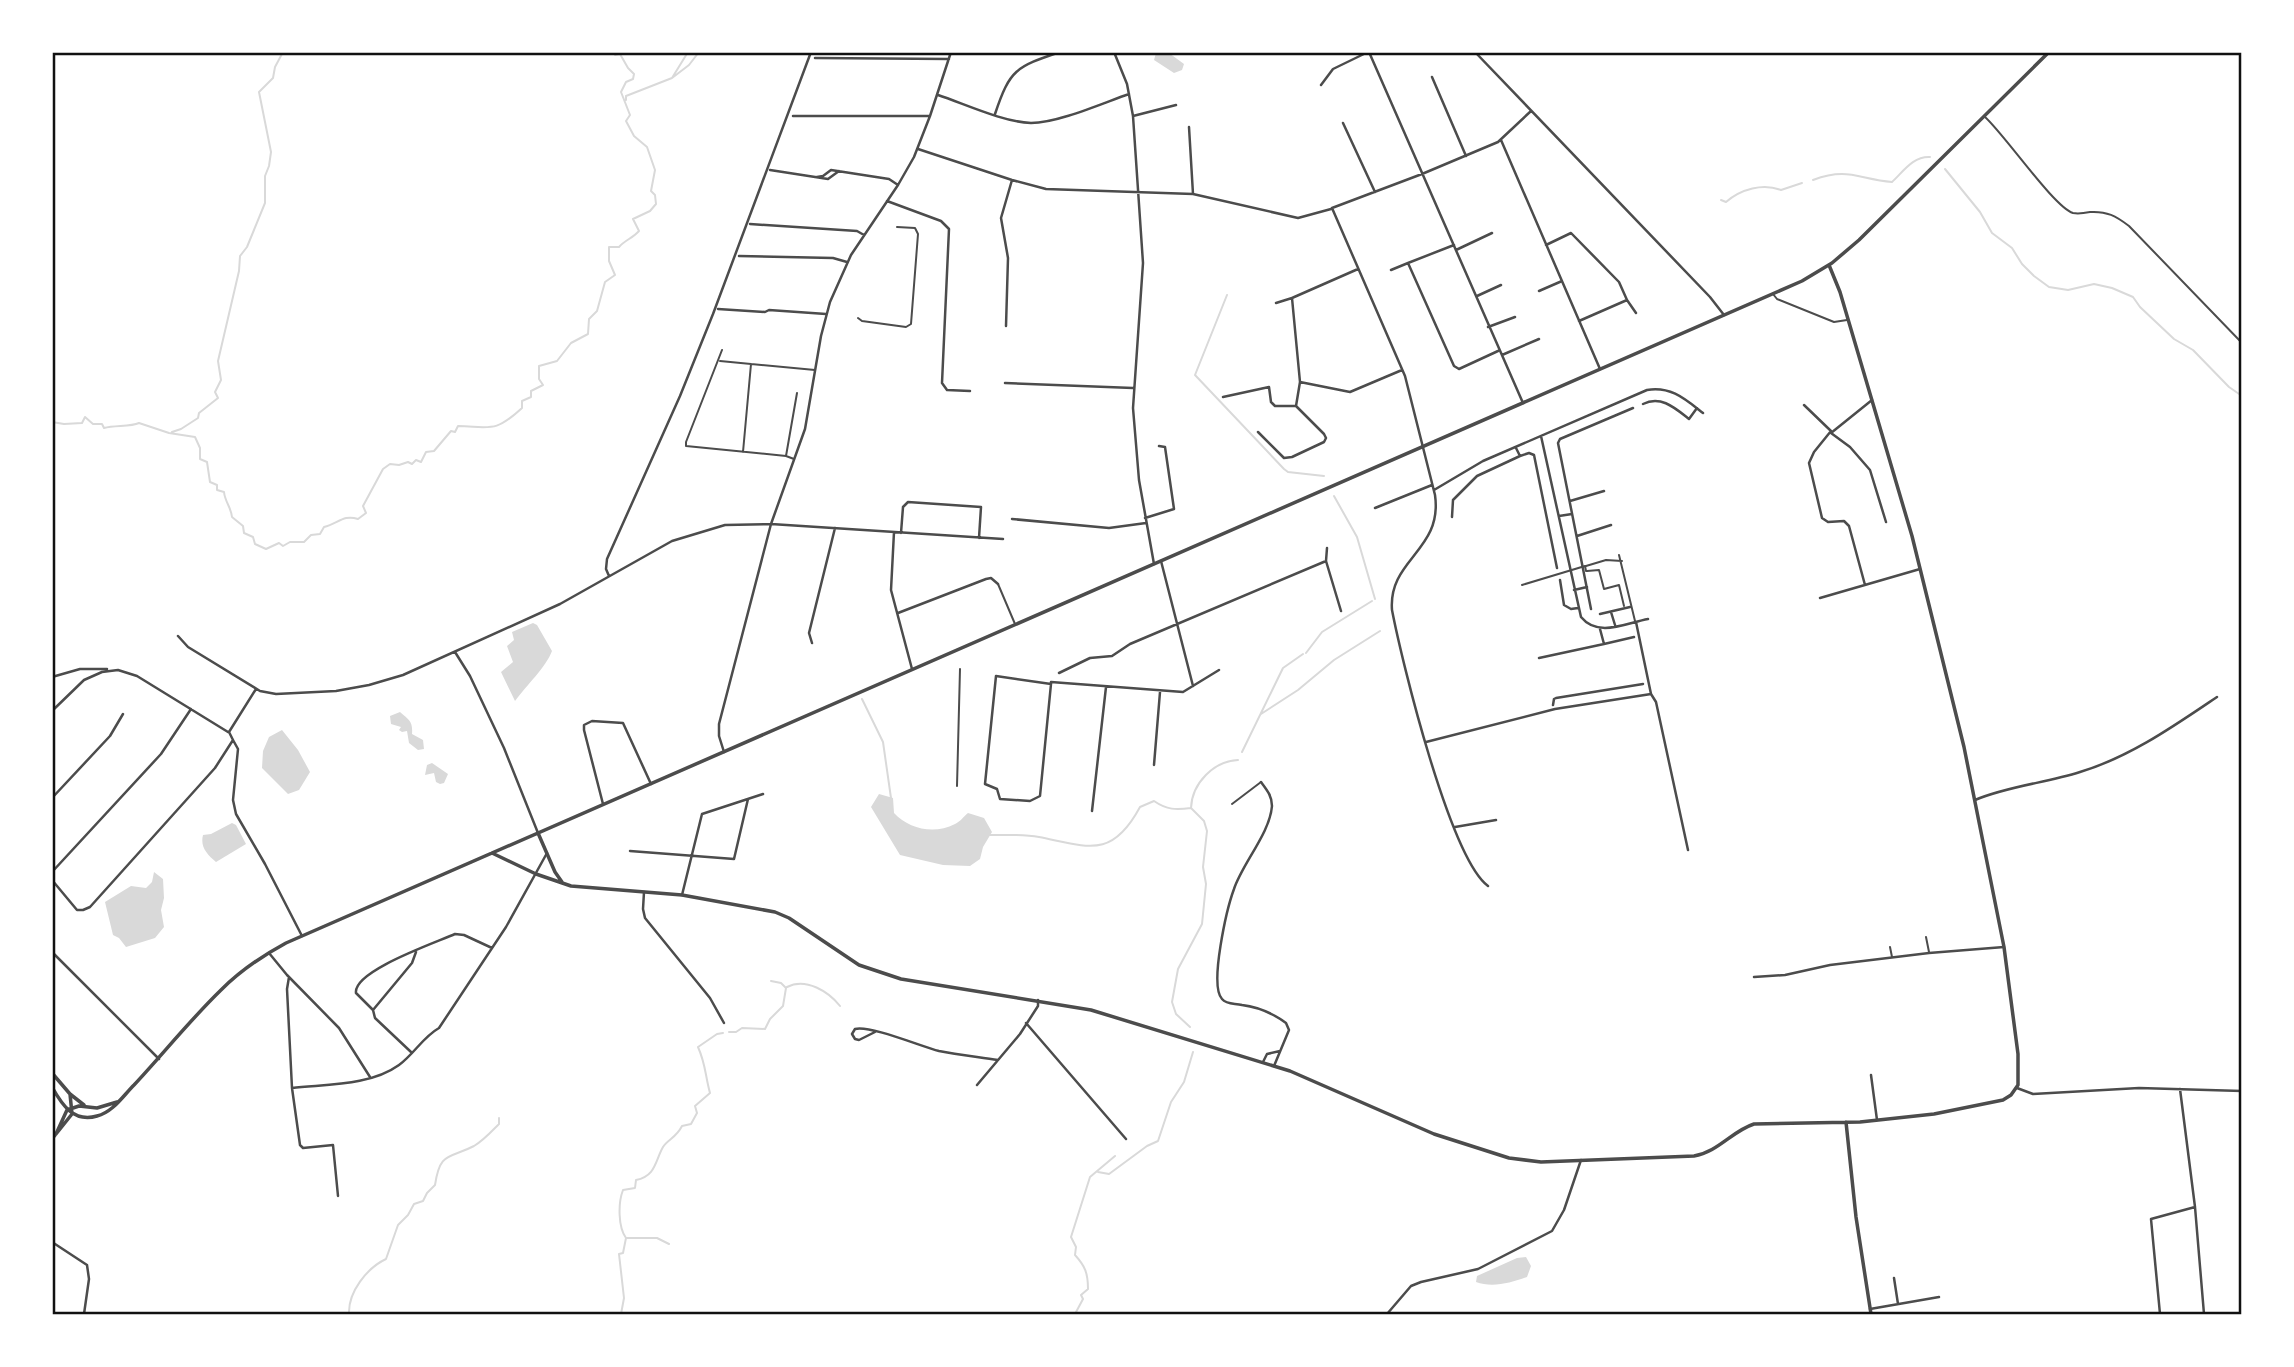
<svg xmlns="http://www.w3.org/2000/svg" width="2294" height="1367" font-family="Ubuntu,sans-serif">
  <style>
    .water { fill: #d9d9d9 }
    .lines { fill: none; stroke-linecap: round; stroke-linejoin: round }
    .stream { stroke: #d9d9d9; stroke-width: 2 }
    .service { stroke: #4c4c4c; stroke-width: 2 }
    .pedestrian { stroke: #4c4c4c; stroke-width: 2 }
    .minor { stroke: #4c4c4c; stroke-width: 2.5 }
    .tertiary { stroke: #4c4c4c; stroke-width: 3.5 }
    .neatline { fill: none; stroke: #111; stroke-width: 2.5 }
  </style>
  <rect width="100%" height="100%" fill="#fff"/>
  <!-- water -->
  <path class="water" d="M1156 53H1169L1184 64 1182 70 1174 73 1154 60Z
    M533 623 537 625 552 651C546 667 526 686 515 701L501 672 513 662 507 646 514 640 512 632Z
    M400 712C409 720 413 721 412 734L423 740 424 749 418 750 409 743 407 731 402 732 399 730 401 727 391 724 390 716Z
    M282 730 298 750 310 772 299 790 288 794 262 768 263 751 269 737Z
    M432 763 448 774 444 783 440 784 436 782 434 773 425 775 427 765Z
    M879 794 893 798 894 813C909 829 934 835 955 824 960 822 964 816 968 813L984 818 992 832 983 847 980 859 970 866 943 865 900 855 871 807Z
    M232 823 236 825 246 844 216 862C207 854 200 847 203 835L211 834Z
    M154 872 163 879 164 898 161 910 164 927 155 938 126 947 119 938 113 935 105 902 131 886 146 888 152 882Z
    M1526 1257 1531 1266 1527 1277C1511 1283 1492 1288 1476 1282L1477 1276 1517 1258Z"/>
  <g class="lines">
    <!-- stream -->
    <path class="stream" d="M672 78 689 65 699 52
      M626 100V96L672 78 688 52
      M1945 169 1980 212 1992 233 2012 248 2022 264 2034 276 2049 287 2068 290 2094 284 2112 288 2133 297 2140 307 2174 339 2193 350 2229 387 2242 396
      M1813 180C1848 167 1858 179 1892 182 1903 172 1913 156 1930 157
      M1721 200 1726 202C1741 189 1763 183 1781 190L1802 183
      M1227 295 1195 375 1284 469 1288 472 1324 476
      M52 422 64 424 82 423 85 417 93 424H102L104 428C115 425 130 427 139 423L169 433 195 437 200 448V459L207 462 210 482 217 485V490L224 492C225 502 231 507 232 517L243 526 244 533 253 537 255 544 266 549 279 543 283 546 290 542H304L311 535 320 534 324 527C338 524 343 514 358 519L366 513 363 506 383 469 390 464 399 465 408 462 412 464 416 460 421 462 426 452 434 451 451 431 455 432 458 426C491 427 495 433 522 408V401L531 397V391L543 385 539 379V366L557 361 571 343 588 334 589 319 597 311 605 282 615 275 609 261V247H619C625 240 633 238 639 231L633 219 650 211 656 204 655 195 651 191 655 170 647 147 634 136 626 121 630 115 621 92 626 82 633 79 634 74 628 68 620 54 615 55 613 52
      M172 432 181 429 198 418 199 413 218 398 215 392 221 380 218 361 239 271 240 256 247 247 265 203V176L269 166 271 152 259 92 273 78 275 67 283 52
      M1334 496 1357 537 1375 599
      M1306 653 1322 632 1372 601
      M862 699 883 742 891 798
      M1261 714 1298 690 1334 660 1380 631
      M1242 752 1283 668 1303 654
      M990 835C1006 835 1023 834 1039 837 1089 847 1112 859 1140 807L1154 801C1167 810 1176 810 1191 808
      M787 987C806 977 829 992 840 1006
      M1190 1027 1176 1014 1172 1002 1178 969 1202 924 1206 884 1203 867 1207 831 1204 821 1191 808C1192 783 1214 761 1238 760
      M729 1032H736L742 1028 765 1029 770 1019 783 1006 786 988 781 983 771 981
      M1098 1172 1109 1174 1147 1146 1158 1141 1171 1102 1184 1082 1193 1052
      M626 1238H657L669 1244
      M349 1314C348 1292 367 1268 386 1259L398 1225 408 1215 414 1204 423 1201 427 1193 435 1185C440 1151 449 1159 474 1146 483 1141 492 1131 499 1124V1118
      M621 1314 624 1298 619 1254 623 1253 626 1238C618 1227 618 1203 623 1190L635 1188 636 1180C656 1176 655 1161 663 1147 668 1139 676 1138 682 1126L691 1124 697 1113 695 1106 710 1093C705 1075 706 1065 698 1047L717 1034 723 1033
      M1075 1314 1083 1299 1081 1295 1088 1289C1088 1273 1085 1266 1075 1255L1076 1247 1071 1237 1090 1177 1115 1156"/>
    <!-- service -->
    <path class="service" d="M1985 117C2005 135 2054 207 2073 213 2078 214 2085 213 2090 212 2107 211 2116 216 2129 226L2242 343
      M1773 294 1777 299 1834 322 1847 320
      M858 318 862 321 906 327 911 324 918 234 915 228 897 227
      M722 350 686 442V446L786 456
      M720 361 815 370
      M743 452 751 364
      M794 459 786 456 797 393
      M998 584 1015 624
      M957 786 960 669
      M1232 804 1261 782
      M1926 937 1929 952
      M1890 947 1892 957"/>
    <!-- pedestrian -->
    <path class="pedestrian" d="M1619 555 1635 621
      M1586 566 1606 560 1622 561
      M1587 571 1599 570 1604 589 1619 585 1624 606
      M1522 585 1585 566 1586 571"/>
    <!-- minor -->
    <path class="minor" d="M1114 52 1127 84 1133 116 1143 263 1133 408 1139 480 1154 564
      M1369 52 1523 403
      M1475 52 1710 297 1724 315
      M815 58 949 59
      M1432 77 1466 156
      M1321 85 1333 69 1368 52
      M938 95C965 104 1003 122 1031 123 1058 123 1103 103 1129 94
      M995 114C1010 69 1016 67 1060 52
      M793 116H930
      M1133 116 1176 105
      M1343 123 1375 192
      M1189 127 1193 194
      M1501 140 1600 369
      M918 149 1012 180 1046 189 1193 194 1298 218 1331 209
      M770 170 828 179 839 171
      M817 177 823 176 831 170 889 179 898 185
      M887 201 941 221 949 229 942 383 947 390 970 391
      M750 224 857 231 864 235
      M1454 245 1408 263 1454 366 1459 369 1498 351
      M1546 245 1571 233 1619 282 1627 300 1579 321
      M1456 250 1492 233
      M739 256 833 258 847 262
      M1358 269 1292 298 1300 382 1350 392 1402 370
      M1391 270 1408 263
      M1539 291 1562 281
      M1477 296 1501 285
      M1627 300 1636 313
      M1276 303 1292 298
      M718 309 765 312 769 310 826 314
      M1006 326 1008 258 1001 218 1012 180
      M1488 327 1515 317
      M1502 355 1539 339
      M1005 383 1133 388
      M1223 397 1269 387 1271 402 1275 406H1296L1300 382
      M1872 400 1831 433 1850 447 1870 470 1886 522
      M1643 404C1661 395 1675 408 1689 419L1697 408
      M1804 405 1831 431 1814 452 1809 463 1822 518 1828 522 1844 521 1849 526 1865 585
      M1258 432 1284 458 1292 457 1324 442 1326 438 1324 434 1296 406
      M1541 436 1581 617C1598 638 1626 623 1648 619
      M1516 448 1520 456 1529 453 1534 455 1557 568
      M1434 490 1483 461 1647 390C1671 386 1685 399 1703 413
      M1570 501 1604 491
      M1375 508 1432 485
      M1559 516 1572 514
      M1452 517 1453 500 1477 476 1520 456
      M1145 518 1174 509 1165 447 1159 446
      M1012 519 1109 528 1146 523
      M894 532 891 590 912 669
      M901 533 903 507 908 502 981 507 979 538
      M1577 536 1611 525
      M1161 561 1193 686
      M1326 561 1327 548
      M609 576 606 569 607 559 680 396 713 314 811 52
      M1560 580 1564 605 1571 609 1578 608
      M1574 590 1587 587
      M1820 598 1920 569
      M1591 609 1558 443 1560 439 1633 408
      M1611 612 1615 625
      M898 613 986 579 991 578 998 584
      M1600 614 1630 607
      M1636 622 1651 694
      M1600 629 1604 644 1634 637
      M178 636 188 647 260 691 276 694 336 691 369 685 403 675 560 604 672 541 725 525 771 524 1003 539
      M812 643 809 633 835 528
      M455 652 470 676 504 748 538 833
      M1539 658 1604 644
      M1059 673 1090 658 1112 656 1130 644 1326 561 1341 611
      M52 677 80 669H107
      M1051 684 1040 796 1030 801 1000 799 997 789 985 784 996 676 1051 684V682L1183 692 1219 670
      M1553 705 1554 699 1556 698 1643 684
      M52 711 84 680 102 672 118 670 137 676 228 732
      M229 732 256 689
      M233 740 238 749 233 800 236 814 265 864 302 936
      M1426 742 1555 709 1651 694 1656 702 1688 850
      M724 752 719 736V724L771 524 805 429 821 336 830 302 851 255 898 185 914 157 930 116 951 52
      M1154 765 1160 692
      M1261 782C1267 790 1272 796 1272 806 1270 833 1242 864 1234 889 1227 908 1209 985 1222 999 1227 1005 1235 1003 1242 1005 1257 1007 1274 1014 1286 1023L1289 1030 1274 1066
      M52 798 110 736 123 714
      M1975 800C2008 786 2046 783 2080 772 2130 757 2174 726 2217 697
      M603 804 584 730V725L592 721 623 723 651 784
      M1092 811 1106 687
      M1455 827 1496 820
      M630 851 734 859 748 799
      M52 872 161 754 191 709
      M52 880 77 910H83L90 907 215 768 233 740 229 732
      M1488 886C1450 858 1402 662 1392 610 1388 559 1443 551 1435 495L1405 376 1332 208 1422 174 1498 142 1531 111
      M644 892 643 909 645 918 710 998 724 1023
      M682 895 702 814 763 794
      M52 952 159 1059
      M269 953 287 975 339 1028 370 1077
      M289 977 287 989 292 1088 300 1145 303 1148 333 1145 338 1196
      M1754 977 1785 975 1830 965 1929 953 2004 947
      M373 1010 412 963 416 952
      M1026 1023 1126 1139
      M875 1032 859 1040 855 1039 852 1034 855 1029C870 1025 920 1046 939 1051 958 1055 979 1057 998 1060
      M411 1052 375 1018 373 1010 356 993C353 971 435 943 455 934L464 935 492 948
      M1263 1062 1267 1054 1280 1051
      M1871 1075 1877 1120
      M977 1085 1020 1034 1038 1006V1000
      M292 1088C326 1084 370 1086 399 1065 414 1054 423 1037 439 1028L506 927 547 853
      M2017 1088 2033 1094 2139 1088 2242 1091
      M2180 1089 2195 1207 2204 1314
      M52 1242 87 1265 89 1279 84 1314
      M1894 1278 1898 1304
      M1870 1309 1939 1297
      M1387 1314 1411 1286 1421 1282 1478 1269 1552 1231 1564 1210 1581 1160
      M2160 1314 2151 1219 2195 1207"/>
    <!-- tertiary -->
    <path class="tertiary" d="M538 833 555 872 562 882
      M492 853 536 874 571 886 682 895 775 912 789 918 859 965 901 979 1091 1010 1290 1071 1434 1134 1509 1158 1541 1162 1694 1156C1718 1152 1732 1131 1754 1124L1860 1122 1934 1114 2003 1100 2011 1095 2018 1085V1054L2004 947 1964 747 1912 536 1840 292 1829 265
      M52 1073 70 1094 84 1105
      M52 1087C62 1105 74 1123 97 1116 113 1112 123 1096 134 1085 163 1054 190 1020 221 990 240 971 262 956 286 943L1802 281 1832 263 1859 240 2049 52
      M1846 1122 1856 1217 1871 1314
      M56 1134 67 1110 79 1106 97 1108 117 1102
      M52 1139 72 1114 70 1094"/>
  </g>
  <!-- border -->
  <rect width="2294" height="1367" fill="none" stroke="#ffffff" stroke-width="108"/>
  <rect x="54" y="54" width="2186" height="1259" class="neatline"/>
</svg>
